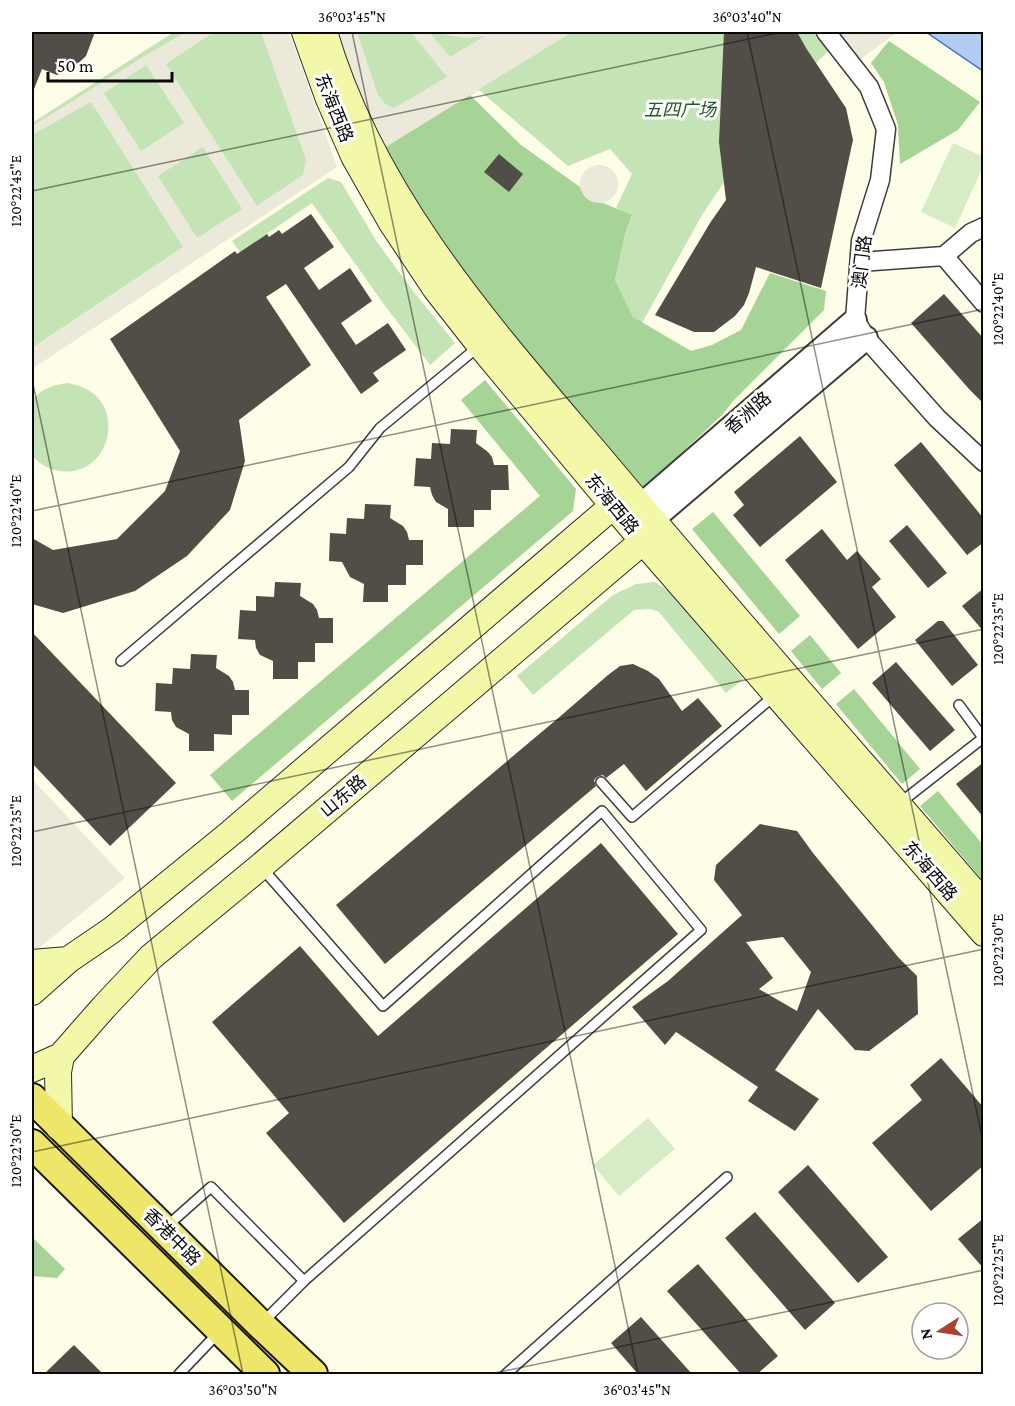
<svg xmlns="http://www.w3.org/2000/svg" width="1015" height="1406" font-family="'Crimson Pro','Noto Sans SC',serif">
  <style>
    .green { fill: #c4e4b5 }
    .forest { fill: #a6d396 }
    .pitch { fill: #d7ecc6 }
    .plaza { fill: #ebe9d9; fill-rule: evenodd }
    .water { fill: #b1ccf0; stroke: #3e74c1; stroke-width: 1.5 }
    .building { fill: #514d47; fill-rule: evenodd }
    .lines { fill: none; stroke-linecap: round; stroke-linejoin: round }
    .service-casing { stroke: #3c3c3c; stroke-width: 12 }
    .minor-casing { stroke: #3c3c3c; stroke-width: 21 }
    .tertiary-casing { stroke: #3c3c3c; stroke-width: 26 }
    .secondary-casing { stroke: #2b2b2b; stroke-width: 28 }
    .primary-casing { stroke: #1a1a1a; stroke-width: 32 }
    .service { stroke: #fff; stroke-width: 9 }
    .minor { stroke: #fff; stroke-width: 18 }
    .tertiary { stroke: #fff; stroke-width: 22 }
    .secondary { stroke: #f2f8a8; stroke-width: 26 }
    .primary { stroke: #ede668; stroke-width: 28 }
    .ticks { fill: none; stroke: #090909; stroke-width: 1.5; stroke-opacity: 0.45 }
    .labels { text-anchor: middle; stroke-width: 6; stroke-linejoin: round; paint-order: stroke }
    .street-label { font-size: 18px; fill: #090909; stroke: #fff }
    .park-label { font-size: 18px; font-style: italic; fill: #215a20; stroke: #fff }
    .neatline { fill: none; stroke: #090909; stroke-width: 2 }
    .ticks-label { font-size: 15px; text-anchor: middle; fill: #090909 }
  </style>
  <rect width="100%" height="100%" fill="#fdfde8"/>
  <!-- green -->
  <path class="green" d="M174 32H279L322 163 257 206 197 238 32 348V123Z
    M334 32H815L828 51 800 80 749 145 702 215 642 323 633 317 615 280 625 234 632 216 616 208 632 174 610 149 568 166 479 90 379 151Z
    M328 178 341 182 377 242 410 287 455 343 430 365 383 303 312 203 240 252 232 241Z
    M68 383C72 384 77 385 82 387 128 405 110 479 59 471 48 469 39 464 32 455V399C43 389 52 385 68 383Z
    M655 582 673 594 743 679 726 693 658 611 649 609 634 610 533 695 517 676 613 595 636 584Z"/>
  <!-- forest -->
  <path class="forest" d="M889 41 980 102 958 130 900 164 898 125 884 82 871 63Z
    M470 95 521 145 580 187 581 190 601 203H603L632 215 625 234 615 280 633 317 691 351 712 345 741 330 770 273 826 291 824 310 733 401 722 415 640 492 498 327 379 151Z
    M485 380 576 489 573 511 232 801 210 775 540 496 461 400Z
    M713 512 800 616 779 634 692 529Z
    M810 635 841 673 822 689 791 651Z
    M854 689 920 769 902 784 836 704Z
    M938 791 983 845V881L920 806Z
    M32 1237 65 1269 57 1278 32 1276Z"/>
  <!-- pitch -->
  <path class="pitch" d="M953 143 984 157 983 167 955 228 921 212Z
    M648 1118 675 1149 619 1196 593 1165Z"/>
  <!-- plaza -->
  <path class="plaza" d="M186 32H214L166 64 257 206 303 175 306 160 261 32H289L337 167 32 369V348L183 247 91 102 32 135V126L148 54ZM146 65 184 123 141 151 104 93ZM203 147 242 209 197 238 158 176Z
    M334 32H357L378 95 385 104 394 108 447 77 411 32H429L450 57 485 36 464 38 432 32H526L527 33 530 32H572L379 151Z
    M838 32H897L858 61Z
    M580 184a19 19 0 1 1 38 0a19 19 0 1 1-38 0Z
    M32 779 125 878 34 952H32Z"/>
  <!-- water -->
  <path class="water" d="M926 32H983V71Z"/>
  <!-- building -->
  <path class="building" d="M32 32H95L86 56 72 69 57 75 42 69 32 94Z
    M724 32H797L806 48 846 108 853 140 821 288 756 267 749 293 744 305 735 316 714 332H694L655 315 710 223 726 200 719 142Z
    M499 154 523 174 509 192 484 172Z
    M311 214 334 247 304 268 319 290 350 268 372 301 341 323 356 345 388 323 406 350 373 373 379 381 361 394 286 284 266 297 311 365 239 420 245 461 230 510 187 556 135 591 63 613 32 604V538L53 550 117 539 165 491 180 451 110 339 235 251 237 254 267 234 269 237 279 230 282 234Z
    M944 294 984 339V404L969 389 911 323Z
    M451 429 477 430 476 443 488 452 492 457 494 465H508L509 490H491V510H474V527H448V509L436 502 432 495 430 487 414 486 416 458 431 459 432 443 450 444Z
    M800 436 837 482 760 547 733 515 744 505 734 492Z
    M921 442 984 519V542L967 555 894 465Z
    M365 504 391 505 390 518 403 526 407 532 409 540H423V565H406V585H388V602H363L364 584 350 577 342 562 329 561 330 533 346 534 347 518 364 519Z
    M907 525 947 573 928 588 889 541Z
    M822 529 847 560 857 551 881 579 872 587 896 617 858 649 785 560Z
    M275 582 301 583 300 596 313 604 317 610 319 618H333V643H315V662H298V679H273V661L260 655 256 648 255 640 238 639 240 610 256 611V596L274 597Z
    M984 588V632L962 606Z
    M938 621H943L978 665 952 686 915 640Z
    M32 632 176 783 110 846 32 763Z
    M191 654 217 655 216 668 229 676 233 682 235 690H249V715H232V735L214 734V751H189V734L176 727 172 720 171 712 155 711 156 683 172 684 173 668 190 669Z
    M896 662 955 730 930 751 872 683Z
    M633 664 648 671 659 679 682 711 698 698 722 726 646 791 624 764 606 778 603 775 597 777 594 780 596 786 385 964 336 905 556 720 608 675 620 666Z
    M984 762V818L956 784Z
    M760 824 797 831 813 853 898 957 917 976 918 1014 869 1051 855 1050 818 1009 775 1070 819 1099 795 1131 748 1101 758 1087 676 1032 665 1045 632 1007 668 981 742 915 714 880 716 865ZM783 937 811 972 797 1011 759 989 773 978 746 942Z
    M601 843 678 934 344 1223 266 1133 289 1113 212 1022 300 946 378 1036Z
    M941 1058 984 1108V1165L931 1211 872 1143 922 1100 910 1085Z
    M808 1165 888 1257 858 1283 778 1192Z
    M755 1212 835 1303 805 1330 725 1238Z
    M984 1218V1269L958 1239Z
    M698 1264 778 1356 757 1374H741L667 1291Z
    M641 1317 692 1374H638L611 1343Z
    M74 1345 103 1374H44Z"/>
  <g class="lines">
    <!-- service casing -->
    <g class="service-casing">
      <path id="service" d="M121 661 349 467 380 428 478 347
        M959 705 984 739
        M601 782 632 817 775 695
        M900 803 983 738
        M166 1227 211 1187 304 1281
        M262 1323 304 1281 701 930 602 811 383 1006 262 868
        M179 1374 219 1332
        M506 1374 727 1177"/>
    </g>
    <!-- minor casing -->
    <g class="minor-casing">
      <path id="minor" d="M826 32 869 87 886 129 880 180 861 241 855 320 866 338 937 418 984 462
        M944 256 971 233 984 227
        M860 262 944 256 984 303"/>
    </g>
    <!-- tertiary casing -->
    <g class="tertiary-casing">
      <path id="tertiary" d="M640 506 855 320
        M652 520 866 338"/>
    </g>
    <!-- secondary casing -->
    <g class="secondary-casing">
      <path id="secondary" d="M305 32 329 99 354 156 392 223 436 289 480 345 643 541 984 933
        M324 32C374 204 499 338 612 472 734 618 860 760 984 904
        M32 963 68 960
        M32 992 68 960 112 930 232 832 614 505 631 506
        M32 1069 61 1056 104 1007 151 957 261 866 643 541 649 527
        M59 1127 58 1072 61 1056"/>
    </g>
    <!-- primary casing -->
    <g class="primary-casing">
      <path id="primary" d="M32 1098 260 1324 313 1374
        M32 1144 265 1374"/>
    </g>
    <!-- service -->
    <use href="#service" class="service"/>
    <!-- minor -->
    <use href="#minor" class="minor"/>
    <!-- tertiary -->
    <use href="#tertiary" class="tertiary"/>
    <!-- secondary -->
    <use href="#secondary" class="secondary"/>
    <!-- primary -->
    <use href="#primary" class="primary"/>
  </g>
  <!-- ticks -->
  <path class="ticks" d="M352 32 638 1374M747 32 984 1146M32 191 782 32M32 379 243 1374M32 511 984 309M32 832 984 629M32 1152 984 949M490 1374 984 1270"/>
  <g class="labels">
    <!-- street labels -->
    <g class="street-label">
      <text transform="translate(334 108) rotate(68)" y="6">东海西路</text>
      <text transform="translate(862 262) rotate(-83)" y="6">澳门路</text>
      <text transform="translate(748 413) rotate(-41)" y="6">香洲路</text>
      <text transform="translate(612 504) rotate(50)" y="6">东海西路</text>
      <text transform="translate(343 796) rotate(-40)" y="6">山东路</text>
      <text transform="translate(930 871) rotate(49)" y="6">东海西路</text>
      <text transform="translate(172 1237) rotate(45)" y="6">香港中路</text>
    </g>
    <!-- park labels -->
    <g class="park-label">
      <text x="680" y="116">五四广场</text>
    </g>
  </g>
  <!-- border -->
  <rect width="1015" height="1406" fill="none" stroke="#ffffff" stroke-width="66"/>
  <!-- north arrow -->
  <g transform="translate(940 1331) rotate(258)"><circle r="28" fill="#ffffff" stroke="#9d9d9d" stroke-width="1.5"/>
  <path d="M0-4.5L10 22L0 15L-10 22Z" fill="#ac402e"/>
  <text y="-9" font-size="16" font-weight="bold" text-anchor="middle" fill="#090909">N</text>
  </g>
  <!-- scale -->
  <path d="M48 72v9h124v-9" fill="none" stroke="#090909" stroke-width="3"/>
  <text x="57" y="72" font-size="18" fill="#090909" stroke="#ffffff" stroke-width="4.5" paint-order="stroke">50 m</text>
  <rect x="33" y="33" width="949" height="1340" class="neatline"/>
  <g class="ticks-label">
    <text x="352" y="22">36°03'45"N</text>
    <text x="747" y="22">36°03'40"N</text>
    <text transform="translate(16 191) rotate(-90)" y="5">120°22'45"E</text>
    <text transform="translate(998 309) rotate(-90)" y="5">120°22'40"E</text>
    <text transform="translate(16 511) rotate(-90)" y="5">120°22'40"E</text>
    <text transform="translate(998 629) rotate(-90)" y="5">120°22'35"E</text>
    <text transform="translate(16 831) rotate(-90)" y="5">120°22'35"E</text>
    <text transform="translate(998 950) rotate(-90)" y="5">120°22'30"E</text>
    <text transform="translate(16 1151) rotate(-90)" y="5">120°22'30"E</text>
    <text transform="translate(998 1270) rotate(-90)" y="5">120°22'25"E</text>
    <text x="243" y="1395">36°03'50"N</text>
    <text x="637" y="1395">36°03'45"N</text>
  </g>
</svg>
